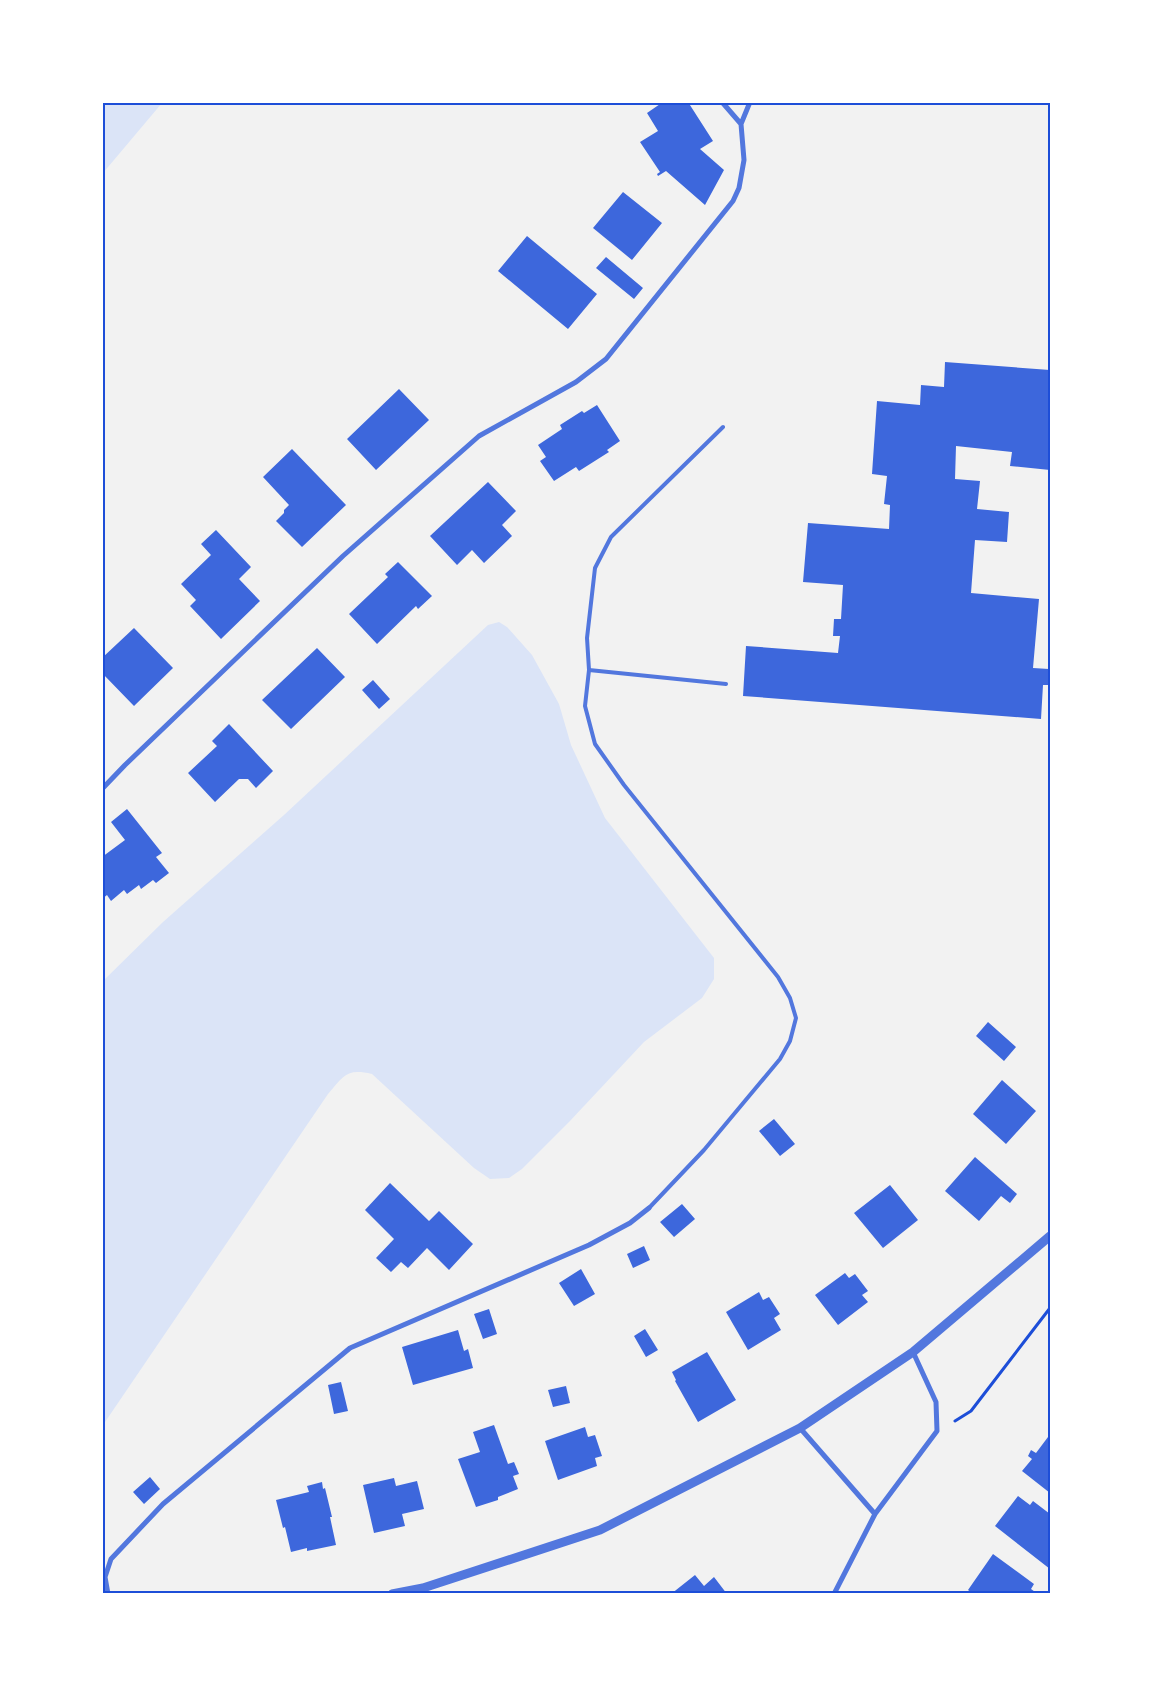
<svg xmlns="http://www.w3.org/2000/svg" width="1153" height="1696" font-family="'Golos Text',sans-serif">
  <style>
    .green { fill: #dbe4f7 }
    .building { fill: #3d67dc }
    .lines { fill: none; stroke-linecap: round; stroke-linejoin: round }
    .path { stroke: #1d4ed8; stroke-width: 3 }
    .service { stroke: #5277de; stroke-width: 4 }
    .minor { stroke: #5277de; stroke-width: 5 }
    .tertiary { stroke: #5277de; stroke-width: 9 }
    .neatline { fill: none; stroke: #1d4ed8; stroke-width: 2 }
  </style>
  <rect width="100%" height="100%" fill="#f2f2f2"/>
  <!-- green -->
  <path class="green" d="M103 102 162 103 103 173 102 103Z
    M499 622 507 627 532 655 559 704 571 745 605 818 714 958V979L702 998 644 1042 569 1122 522 1169 509 1178 490 1179 474 1168 372 1074C346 1068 344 1076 328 1094L103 1425V981L163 922 284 815 488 625Z"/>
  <!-- building -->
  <path class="building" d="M663 102H688L713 141 700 149 724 170 705 205 666 171 658 176 657 174 660 172 640 142 658 131 647 113Z
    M623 192 662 223 632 260 593 228Z
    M527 236 597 294 568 329 498 271Z
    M606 257 643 288 634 299 596 268Z
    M945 362 1050 370V470L1010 466 1012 452 956 446 955 479 980 481 977 509 1009 512 1007 542 975 540 971 593 1039 599 1033 668 1049 669 1048 685H1043L1041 719 743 696 746 646 838 653 840 636H833L834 619H841L843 585 803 582 808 523 889 529 890 505 884 504 887 476 872 474 877 401 920 405 921 385 944 387Z
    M399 389 429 420 376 470 347 439Z
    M597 405 620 441 607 450 609 452 579 471 576 467 554 481 540 461 546 457 538 445 562 429 560 425 582 411 584 413Z
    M292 449 346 505 302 547 276 521 284 513V510L289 505 263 477Z
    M488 482 516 511 502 525 512 536 484 563 472 550 457 565 430 536Z
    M216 530 251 567 239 579 260 601 221 639 190 606 196 600 181 584 211 555 201 544Z
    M398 562 432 596 418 609 416 606 377 644 349 614 388 577 385 574Z
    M134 628 173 668 134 706 102 673V658Z
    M317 648 345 677 291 729 262 700Z
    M373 680 390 699 379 709 362 690Z
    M229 724 273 771 256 788 248 779H239L215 802 188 773 217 746 212 741Z
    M127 809 162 853 156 857 169 873 156 883 153 880 141 889 139 885 127 894 124 890 111 901 107 895 102 899V857L125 840 111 822Z
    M988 1022 1016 1047 1004 1061 976 1036Z
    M1002 1080 1036 1111 1006 1144 973 1114Z
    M774 1119 795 1144 780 1156 759 1131Z
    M975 1157 1017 1194 1010 1203 1001 1196 979 1221 945 1191Z
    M390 1183 429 1221 439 1211 473 1244 449 1270 427 1248 408 1268 401 1262 391 1272 376 1258 394 1239 365 1210Z
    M890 1185 918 1220 883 1248 854 1213Z
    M682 1204 695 1219 674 1237 660 1222Z
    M644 1246 650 1260 633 1268 627 1254Z
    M581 1269 595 1294 574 1306 559 1283Z
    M845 1273 849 1278 855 1274 868 1291 862 1295 868 1302 838 1325 815 1295Z
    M759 1292 763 1300 769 1297 780 1314 774 1318 781 1330 748 1350 726 1312Z
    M489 1309 497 1334 483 1339 474 1314Z
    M645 1329 658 1350 646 1357 634 1336Z
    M458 1330 464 1351 468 1349 473 1368 413 1385 402 1347Z
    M707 1352 736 1400 698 1422 675 1381 676 1380 672 1372Z
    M341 1382 348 1411 334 1414 328 1385Z
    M566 1386 570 1403 553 1407 548 1390Z
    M494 1425 508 1464 514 1462 519 1474 513 1476 518 1489 498 1497V1500L476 1507 458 1459 480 1452 473 1432Z
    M585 1427 588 1437 595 1435 602 1456 595 1458 597 1466 558 1480 545 1441Z
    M1048 1437 1050 1439V1493L1022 1471 1032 1459 1028 1456 1031 1450 1036 1453Z
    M150 1477 160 1489 144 1504 133 1492Z
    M394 1478 396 1486 417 1481 424 1509 402 1514 405 1526 374 1533 363 1485Z
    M322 1482 323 1489 325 1488 332 1517H330L336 1545 307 1551V1548L291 1552 285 1527 283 1528 276 1500 309 1492 307 1486Z
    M1018 1496 1030 1505 1033 1501 1050 1514V1569L995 1526Z
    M993 1554 1034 1584 1031 1589 1038 1594H973L968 1590Z
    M695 1575 704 1586 714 1577 727 1594H671Z"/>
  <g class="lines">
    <!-- path -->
    <path class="path" d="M955 1421 971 1411 1050 1308"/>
    <!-- service -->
    <path class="service" d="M589 670 726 684
      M649 1208 704 1150 780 1059 790 1041 796 1018 790 998 778 977 624 785 595 744 585 706 589 670 587 638 595 568 611 537 723 427"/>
    <!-- minor -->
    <path class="minor" d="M722 102 741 124
      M102 789 125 765 343 556 479 436 576 382 606 359 733 201 739 188 744 160 741 124 750 102
      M800 1428 875 1514
      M108 1594 105 1577 111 1559 163 1504 350 1348 589 1245 630 1223 649 1208
      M834 1594 875 1514 937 1431 936 1402 913 1352"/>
    <!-- tertiary -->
    <path class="tertiary" d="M392 1594 423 1588 600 1530 800 1428 913 1352 1050 1236"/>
  </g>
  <!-- border -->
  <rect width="1153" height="1696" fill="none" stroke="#ffffff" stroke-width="208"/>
  <rect x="104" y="104" width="945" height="1488" class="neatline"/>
</svg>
